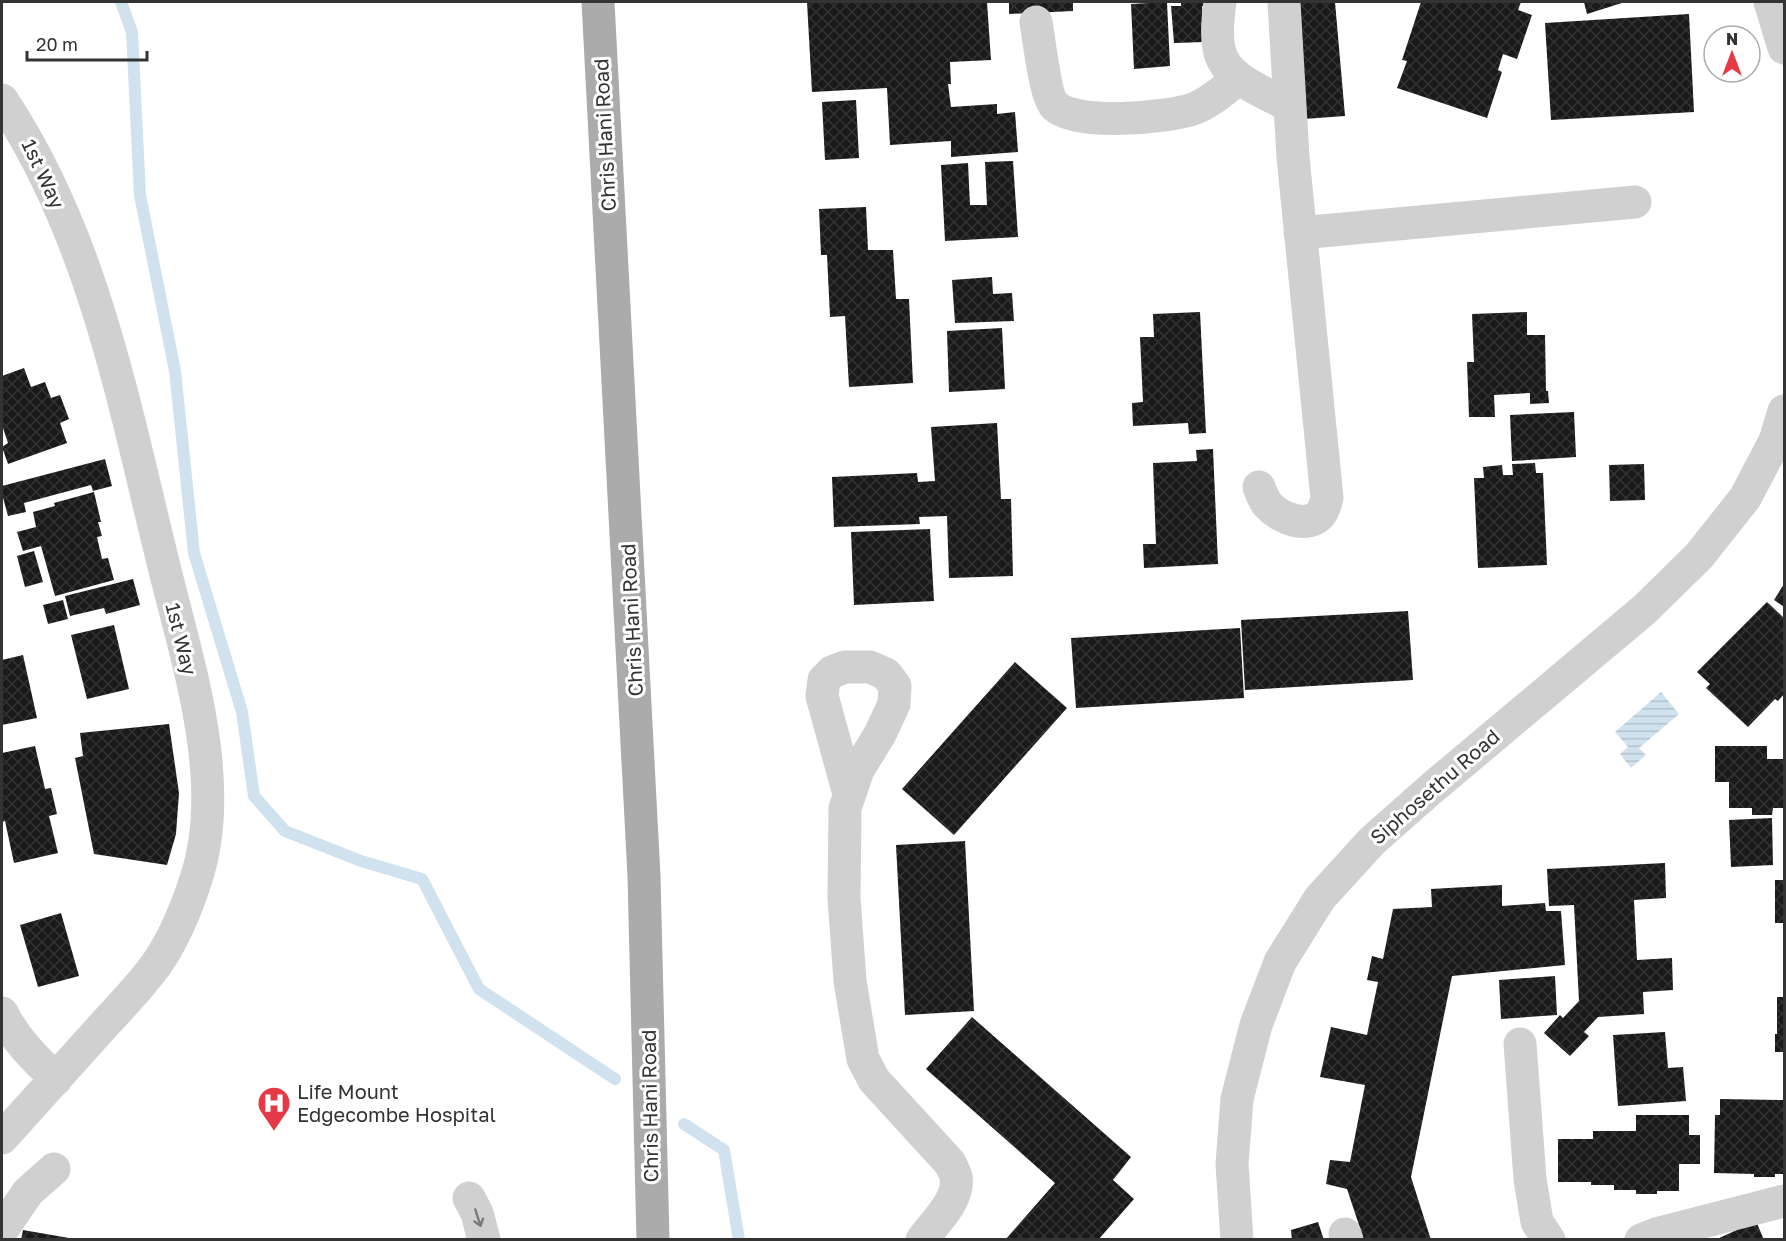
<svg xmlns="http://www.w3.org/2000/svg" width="1786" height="1241" font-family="'Golos Text',sans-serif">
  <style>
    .water { fill: url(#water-rules) }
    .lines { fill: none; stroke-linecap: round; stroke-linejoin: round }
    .stream { stroke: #cfe2ee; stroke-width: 12 }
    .building { fill: url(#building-cross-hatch) }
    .minor { stroke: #d0d0d0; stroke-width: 33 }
    .major { stroke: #ababab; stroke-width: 33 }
    .oneway { stroke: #7a7a7a }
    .labels { text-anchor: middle; stroke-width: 6; stroke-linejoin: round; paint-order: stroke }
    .street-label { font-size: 20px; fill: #333; stroke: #fff }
    .poi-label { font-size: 20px; fill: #333; stroke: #fff; text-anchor: start }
  </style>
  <defs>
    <pattern id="water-rules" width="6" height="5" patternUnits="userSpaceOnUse" patternTransform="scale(1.5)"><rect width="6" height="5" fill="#cfe2ee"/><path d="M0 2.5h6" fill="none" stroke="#b2c2cd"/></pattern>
    <pattern id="building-cross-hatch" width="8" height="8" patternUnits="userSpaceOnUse" patternTransform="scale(1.5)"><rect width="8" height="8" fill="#1a1a1a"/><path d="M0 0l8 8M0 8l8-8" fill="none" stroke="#333"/></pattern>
  </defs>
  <rect width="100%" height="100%" fill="#fff"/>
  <!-- water -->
  <path class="water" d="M1661 692 1679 714 1639 748 1646 755 1631 768 1620 754 1628 747 1615 732Z"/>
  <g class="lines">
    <!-- stream -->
    <path class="stream" d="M121 2 132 32 140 195 175 371 194 553 242 712 254 796 285 831 361 861 422 879 479 989 615 1079
      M684 1124 724 1150 739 1240"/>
  </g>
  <!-- building -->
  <path class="building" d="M807 2H987L991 60 950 62 951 84H948L951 107 997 104V114L1015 112 1018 152 951 157V141L890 145 887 88 812 92Z
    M1009 2H1073V11L1009 14Z
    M1167 2 1170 66 1134 69 1131 4Z
    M1181 2H1211L1212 6H1202L1205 42 1174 43 1171 6H1181Z
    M1293 2H1335L1345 116 1304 119Z
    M1421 2H1521L1518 10 1532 15 1517 59 1503 54 1498 70 1502 72 1487 118 1397 88 1407 61 1402 60Z
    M1584 2H1625L1587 14Z
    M1689 14 1694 112 1551 120 1545 23Z
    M856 100 859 158 825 160 822 102Z
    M1013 161 1018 237 945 241 941 165 968 163 970 205H987L985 162Z
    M866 207 868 250H893L896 299H909L913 383 849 387 845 316 830 317 827 255H821L819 209Z
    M992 277 993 294 1012 293 1014 321 955 323 952 280Z
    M1200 312 1206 433 1189 434 1188 423 1133 426 1132 403 1143 402 1140 337H1154L1153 314Z
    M1527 312V335H1545L1546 391H1548L1549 403 1530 404V393L1494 395 1495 417H1469L1467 362H1474L1472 314Z
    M1002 328 1005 389 949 392 947 331Z
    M24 368 31 387 45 382 51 398 60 395 69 419 60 423 67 443 8 464 2 447 8 443 2 425V376Z
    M1574 412 1576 457 1512 461 1510 415Z
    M997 423 1001 499H1011L1013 576 949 578 947 516 919 517 920 524 834 527 832 477 917 473 918 482 935 481 931 427Z
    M1213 449 1218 564 1144 568 1143 544H1156L1153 463 1197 461 1196 450Z
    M105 459 112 486 93 491 91 485 24 503 26 512 8 516 2 494V486Z
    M1535 463 1536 473H1543L1547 565 1478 568 1474 478H1484L1483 467 1502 465 1503 475H1513L1512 464Z
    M1644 464 1645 500 1610 501 1609 465Z
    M94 492 101 522H98L102 536 97 537 102 559 108 558 114 580 55 596 41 546 23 551 17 532 36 527 33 512 55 506 54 503Z
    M930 529 934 601 854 605 851 532Z
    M34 551 43 582 25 587 17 556Z
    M133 579 140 605 106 614 104 608 70 616 65 596Z
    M1784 584V607L1774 600Z
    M63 600 68 619 48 624 43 605Z
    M1767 602 1784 618V694L1778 701 1775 699 1748 727 1706 688 1710 684 1697 672Z
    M1408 611 1413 680 1245 690 1241 620Z
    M114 625 129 689 87 699 71 635Z
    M1240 628 1244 698 1076 708 1071 638Z
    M23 655 37 718 2 725V660Z
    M1015 662 1067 708 954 835 902 789Z
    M169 724 179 793 176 834 167 865 94 854 75 758 83 756 80 733Z
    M35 746 45 789 51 788 57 814 49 816 58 853 14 863 5 821 2 822V753Z
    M1715 746H1767V759H1783L1784 808H1773L1772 815H1752V808H1729V782H1715Z
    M1772 818 1773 865 1731 867 1729 820Z
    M965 841 974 1011 905 1015 896 845Z
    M1665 863 1666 898 1634 900 1637 960 1672 958 1673 990 1643 992 1644 1014 1598 1017 1584 1032 1589 1036 1570 1056 1544 1033 1560 1015 1563 1018 1579 1001 1574 905 1549 906 1547 869Z
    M1775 880H1784V923H1775Z
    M1502 885V906L1545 903 1546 911H1561L1565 965 1452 976 1411 1177 1431 1240H1364L1347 1189 1326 1184 1330 1160 1350 1162 1365 1085 1320 1077 1331 1027 1367 1035 1378 982 1367 980 1372 956 1383 959 1393 909 1432 907 1431 889Z
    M61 913 79 976 38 987 20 925Z
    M1555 976 1557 1015 1501 1019 1499 980Z
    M1777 997H1784V1052H1775V1034H1777Z
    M972 1017 1131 1157 1113 1180 1134 1199 1098 1240H1005L1055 1183 926 1069Z
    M1665 1032 1668 1068 1683 1067 1686 1101 1618 1106 1613 1035Z
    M1720 1099 1784 1100V1174H1775V1177H1754V1174L1714 1173 1715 1115H1720Z
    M1636 1115H1689V1135H1700V1164H1679V1191H1657V1194H1636V1190H1614V1185H1591V1182H1558V1139H1593V1131H1636Z
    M1756 1221 1764 1240H1715Z
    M1318 1222 1324 1240H1292L1291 1230Z
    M23 1230 69 1238V1240H21Z"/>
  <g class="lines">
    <!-- minor -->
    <path class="minor" d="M1220 2C1218 16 1216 34 1219 49 1225 80 1265 92 1290 106
      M1770 2 1784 48
      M1036 22C1039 38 1045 97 1055 106 1076 126 1167 118 1193 109 1210 103 1225 89 1239 78
      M2 100C93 237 123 400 162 558 185 655 229 780 196 879 187 907 175 937 158 962 142 985 121 1006 102 1027 69 1064 35 1101 2 1138
      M1300 233 1635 202
      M1259 487C1261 493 1264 500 1268 505 1278 516 1301 527 1316 518 1323 514 1325 505 1327 498L1293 157 1284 2
      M849 794 822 696 824 680 832 672 845 667H870L886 674 895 686 894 704 880 734 858 770 845 808 844 898 850 981 863 1059 874 1080 950 1163C952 1168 955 1172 956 1177 960 1200 934 1223 922 1240
      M2 1013C15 1039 35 1059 56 1079
      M1520 1044 1530 1179 1537 1222 1549 1240
      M469 1198 477 1213 484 1240
      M2 1230 28 1192 54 1169
      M1345 1234 1347 1240
      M1237 1240 1232 1164 1237 1099 1256 1025 1280 962 1320 898 1372 841 1432 788 1645 609 1699 556 1745 498 1775 441 1784 411
      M1641 1240 1656 1234 1784 1201"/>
    <!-- major -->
    <path class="major" d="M598 2 644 876 653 1240"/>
  </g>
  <!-- one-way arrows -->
  <defs><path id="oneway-shaft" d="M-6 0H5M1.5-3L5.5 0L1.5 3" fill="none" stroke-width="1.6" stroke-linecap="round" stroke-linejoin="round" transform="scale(1.5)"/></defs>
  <use class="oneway" href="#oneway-shaft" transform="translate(478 1218) rotate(72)"/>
  <!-- icons -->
  <defs>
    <g id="hospital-pin" transform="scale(1.725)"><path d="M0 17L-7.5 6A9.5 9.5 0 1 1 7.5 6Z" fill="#e63946" stroke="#fff"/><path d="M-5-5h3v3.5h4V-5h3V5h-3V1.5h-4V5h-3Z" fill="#fff"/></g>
  </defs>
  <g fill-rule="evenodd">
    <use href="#hospital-pin" x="274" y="1103"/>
  </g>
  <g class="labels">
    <!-- street labels -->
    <g class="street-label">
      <text transform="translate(605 135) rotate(-93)" y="7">Chris Hani Road</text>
      <text transform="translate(43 174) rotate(65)" y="7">1st Way</text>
      <text transform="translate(632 620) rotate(-93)" y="7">Chris Hani Road</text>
      <text transform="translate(181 639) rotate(76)" y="7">1st Way</text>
      <text transform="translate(1435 787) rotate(-41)" y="7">Siphosethu Road</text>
      <text transform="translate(650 1106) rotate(-91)" y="7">Chris Hani Road</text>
    </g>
    <!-- poi labels -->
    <g class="poi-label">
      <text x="297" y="1099">Life Mount<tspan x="297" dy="23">Edgecombe Hospital</tspan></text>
    </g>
  </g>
  <!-- border -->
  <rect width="1786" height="1241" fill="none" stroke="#333333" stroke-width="6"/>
  <!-- north arrow -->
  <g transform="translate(1732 54)"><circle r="28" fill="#ffffff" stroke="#adadad" stroke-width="1.5"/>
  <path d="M0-4.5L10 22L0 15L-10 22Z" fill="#e63946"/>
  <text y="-9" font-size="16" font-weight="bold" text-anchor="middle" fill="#333333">N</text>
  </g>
  <!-- scale -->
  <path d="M27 51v9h120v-9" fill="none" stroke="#333333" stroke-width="3"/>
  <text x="36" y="51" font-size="18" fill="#333333" stroke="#ffffff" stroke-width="4.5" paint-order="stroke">20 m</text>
</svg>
